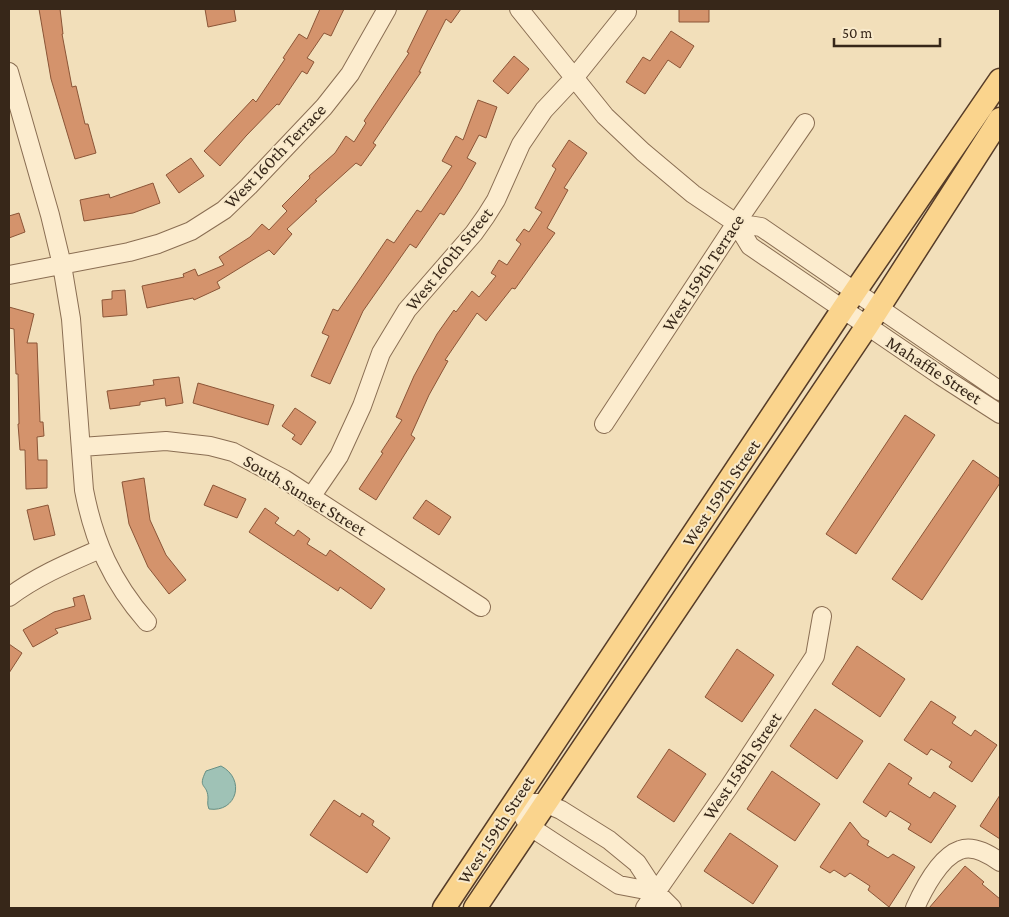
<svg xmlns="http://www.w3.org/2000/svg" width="1009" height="917" font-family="'Crimson Pro',serif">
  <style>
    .water { fill: #9fc2b6; stroke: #668f84 }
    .building { fill: #d4936c; stroke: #8b5537 }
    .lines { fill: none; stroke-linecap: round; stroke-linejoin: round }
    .minor-casing { stroke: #8a6e53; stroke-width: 20 }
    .major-casing { stroke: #563c28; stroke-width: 25 }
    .minor { stroke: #fcecce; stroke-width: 18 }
    .major { stroke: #fad48d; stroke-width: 22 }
    .labels { text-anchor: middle; stroke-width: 4; stroke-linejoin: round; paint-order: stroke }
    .street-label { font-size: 18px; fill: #372719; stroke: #f8e9ca }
  </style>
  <rect width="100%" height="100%" fill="#f2dfba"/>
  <!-- water -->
  <path class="water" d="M221 766C246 779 237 813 209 809 207 804 208 802 208 797 207 783 197 789 206 771Z"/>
  <!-- building -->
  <path class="building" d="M39 9H60L63 34H62L72 87 76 86 85 124H88L96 153 75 159 51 79Z
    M205 9H234L236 21 208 27Z
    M320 9H344L331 36 324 33 307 58 314 62 307 74 302 71 279 105 277 104 246 136 220 166 204 151 253 99 256 102 285 59 283 58 299 34 307 39Z
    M428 9H461L451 23 446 19 419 72H421L373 143 376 145 361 166 356 163 315 200 317 201 287 229 292 234 274 255 269 250 217 282 220 288 194 300 193 298 147 308 142 286 184 277 183 274 195 269 198 276 224 265 219 257 250 237 262 224 269 230 287 211 282 206 310 178 309 176 335 153 346 136 354 142 366 123 364 121 409 53 407 52Z
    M679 9H709V22H679Z
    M671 31 694 46 680 68 668 60 645 94 626 82 643 57 650 61Z
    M514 56 529 69 508 94 493 81Z
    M478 100 497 107 486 138 479 135 467 158 476 163 461 189 444 215 440 213 416 248 410 244 363 311 330 384 311 376 329 336 322 333 333 309 338 311 387 239 394 243 417 210 421 212 452 166 442 161 456 136 463 140Z
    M569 140 587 153 564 188 568 190 547 228 555 233 515 289 512 288 486 321 477 313 445 360 448 361 429 395 411 435 415 438 376 500 359 489 383 453 381 452 402 420 396 417 414 376 437 334 454 310 456 312 472 291 479 297 496 276 491 273 499 260 507 265 521 244 516 240 524 229 529 232 542 212 535 208 556 169 552 166Z
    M191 158 204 176 179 193 166 175Z
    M153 183 160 203 133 213 84 221 80 200 109 194 110 198Z
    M19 213 25 232 9 238V216Z
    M125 290 127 315 103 317 102 300 112 299V291Z
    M9 307 34 314 27 343H37L40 422H43L44 436 37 437 38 460H47V488L26 489 25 450H20L18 424H19L18 374H16L14 329 9 328Z
    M179 377 183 403 166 406 165 398 140 402V405L110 409 107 391 154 385 153 380Z
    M198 383 274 405 268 425 193 403Z
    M295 408 316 422 301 445 292 439 295 435 282 426Z
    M905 415 935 435 856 554 826 534Z
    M973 460 1000 479V483L922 600 892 579Z
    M144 478 150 520 166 555 186 580 169 594 148 567 129 524 122 482Z
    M213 485 246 499 237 518 204 505Z
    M426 500 451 517 439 535 413 518Z
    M48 505 55 535 34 540 27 510Z
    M265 508 279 518 275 523 294 536 298 530 310 539 307 544 326 556 330 550 385 589 371 609 340 587 338 591 249 532Z
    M84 595 91 619 55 629 58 633 33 647 23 630 54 612 75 606 73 598Z
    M9 644 22 653 9 673Z
    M857 646 905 679 880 717 832 684Z
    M737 649 774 675 742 722 705 697Z
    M931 701 956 717 952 723 971 736 975 730 997 745 972 782 949 767 952 762 931 749 927 755 904 740Z
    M815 709 863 741 837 779 790 746Z
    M669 749 706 774 674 822 637 797Z
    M889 763 912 778 908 784 930 798 934 792 956 806 931 843 908 829 911 824 890 811 886 817 863 802Z
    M772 771 820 804 795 841 747 809Z
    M1000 795V839L980 826Z
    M334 800 360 817 362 813 374 821 372 825 390 838 367 873 310 835Z
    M850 822 862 837 869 841 867 845 888 858 893 854 915 867 889 907 868 890 870 886 850 873 845 877 834 870 830 873 820 867Z
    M730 833 778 866 753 904 704 871Z
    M965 866 984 882 982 884 1000 899V908H929Z"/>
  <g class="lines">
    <!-- minor casing -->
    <g class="minor-casing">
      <path id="minor" d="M519 9 605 116 643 152 693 194 736 223 750 246 941 376 1000 414
        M9 72 50 215 62 265 71 319 84 490C94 542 112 582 147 622
        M736 223 761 227 1000 391
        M9 275 129 252 158 244 191 231 224 210 249 186 324 107 350 74 387 9
        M604 424 736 223 805 123
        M81 447 166 441 210 446 233 452 284 479 481 607
        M311 497 339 456 362 406 381 353 407 310 474 233 486 216 496 200 521 144 544 110 574 78 627 12
        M9 597C37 576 68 563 100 549
        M514 803H545L561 810 609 840 637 863 656 892 672 908
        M523 816 529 826 619 885 656 892
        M645 908 729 787 815 656 822 616
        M915 908C923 890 940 857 960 850 973 845 989 854 1000 862"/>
    </g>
    <!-- major casing -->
    <g class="major-casing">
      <path id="major" d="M444 908 843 309 1000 80
        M475 908 867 326 1000 119"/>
    </g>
    <!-- minor -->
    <use href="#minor" class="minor"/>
    <!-- major -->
    <use href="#major" class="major"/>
  </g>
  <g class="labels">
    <!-- street labels -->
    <g class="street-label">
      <text transform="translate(275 156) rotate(-46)" y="6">West 160th Terrace</text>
      <text transform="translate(449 259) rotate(-51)" y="6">West 160th Street</text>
      <text transform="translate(703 273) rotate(-57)" y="6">West 159th Terrace</text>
      <text transform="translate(934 370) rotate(33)" y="6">Mahaffie Street</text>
      <text transform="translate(721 493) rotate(-56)" y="6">West 159th Street</text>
      <text transform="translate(305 495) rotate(31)" y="6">South Sunset Street</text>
      <text transform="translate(742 766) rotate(-56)" y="6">West 158th Street</text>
      <text transform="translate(496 830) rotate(-57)" y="6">West 159th Street</text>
    </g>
  </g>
  <!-- border -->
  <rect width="1009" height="917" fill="none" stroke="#372719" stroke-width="20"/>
  <!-- scale -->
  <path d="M834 38v8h106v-8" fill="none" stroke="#372719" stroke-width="2.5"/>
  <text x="842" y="38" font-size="15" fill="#372719" stroke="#f8e9ca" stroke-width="4" paint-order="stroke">50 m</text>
</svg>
